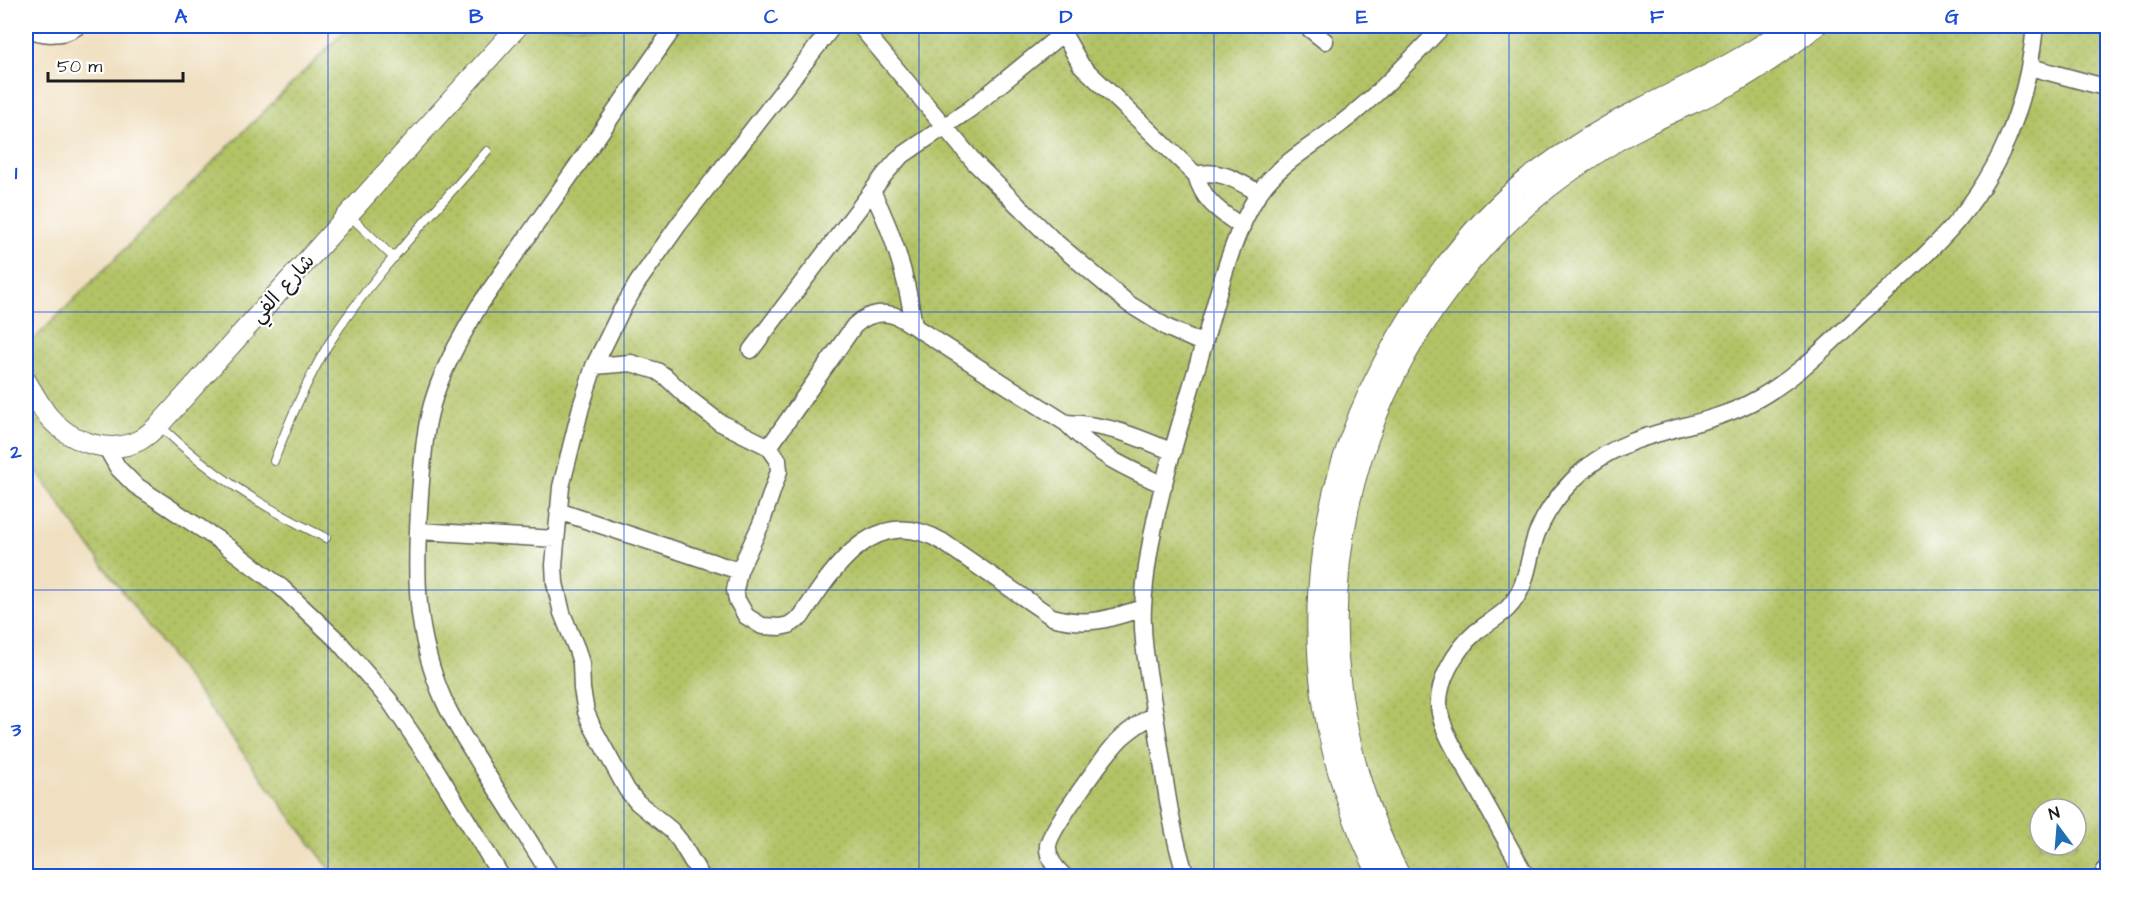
<svg xmlns="http://www.w3.org/2000/svg" width="2133" height="902" font-family="'Architects Daughter','Playpen Sans Arabic',sans-serif">
  <style>
    .grass { fill: url(#grass-dots); stroke: #677041; stroke-width: 1.5; fill-rule: evenodd }
    .lines { fill: none; stroke-linecap: round; stroke-linejoin: round }
    .service-casing { stroke: #666156; stroke-width: 10 }
    .minor-casing { stroke: #666156; stroke-width: 19 }
    .tertiary-casing { stroke: #666156; stroke-width: 22 }
    .service { stroke: #fff; stroke-width: 8 }
    .minor { stroke: #fff; stroke-width: 16 }
    .tertiary { stroke: #fff; stroke-width: 20 }
    .grid { fill: none; stroke: #1d4ed8; stroke-width: 1.5; stroke-opacity: 0.55 }
    .labels { text-anchor: middle; stroke-width: 4.5; stroke-linejoin: round; paint-order: stroke }
    .street-label { font-size: 20px; fill: #1c1c1c; stroke: #fff }
    .neatline { fill: none; stroke: #1d4ed8; stroke-width: 2 }
    .grid-label { font-size: 20px; text-anchor: middle; font-weight: bold; fill: #1d4ed8 }
  </style>
  <defs>
    <pattern id="grass-dots" width="8" height="8" patternUnits="userSpaceOnUse" patternTransform="scale(1.5)"><rect width="8" height="8" fill="#b2c366"/><path d="M2 2h.1M6 6h.1" fill="none" stroke="#98a758" stroke-width="1.8" stroke-linecap="round"/></pattern>
  </defs>
  <rect width="100%" height="100%" fill="#fff"/>
  <filter id="ink" filterUnits="userSpaceOnUse"><feTurbulence type="fractalNoise" baseFrequency=".0167" numOctaves="2"/><feDisplacementMap in="SourceGraphic" scale="12" xChannelSelector="R" yChannelSelector="G"/><feConvolveMatrix kernelMatrix="1 2 1 2 8 2 1 2 1" color-interpolation-filters="sRGB"/></filter>
  <filter id="wash" filterUnits="userSpaceOnUse"><feTurbulence type="fractalNoise" baseFrequency=".008" numOctaves="4" result="noise"/><feDisplacementMap in="SourceGraphic" scale="24" xChannelSelector="R" yChannelSelector="G"/><feGaussianBlur stdDeviation="1.35" result="paint"/><feColorMatrix in="noise" values="0 0 0 0 0 0 0 0 0 0 0 0 0 0 0 0 0 1.4 0 .05"/><feComposite in="paint" operator="in"/></filter>
  <g filter="url(#wash)">
    <rect width="100%" height="100%" fill="#f0e0c1"/>
    <!-- grass -->
    <path class="grass" d="M350 26H2107V876H335L96 556 26 456V347ZM2040 809H2076V845H2040Z"/>
  </g>
  <g filter="url(#ink)">
    <g class="lines">
      <!-- service casing -->
      <g class="service-casing">
        <path id="service" d="M349 215 394 258
          M159 425C213 476 259 505 326 538
          M274 461C289 421 306 382 328 345 373 274 433 214 487 151"/>
      </g>
      <!-- minor casing -->
      <g class="minor-casing">
        <path id="minor" d="M26 26C41 37 63 36 78 26
          M860 26 975 163 1052 239 1129 304 1168 328 1204 344
          M1059 26 1081 65 1196 175C1204 203 1220 211 1242 227
          M1306 26 1325 41
          M2030 67 2108 88
          M1196 175C1220 168 1239 182 1259 193
          M872 191C894 234 907 278 914 326
          M751 350 885 174 900 157 970 109 1063 33
          M594 366 631 363 657 371 666 377 688 398 719 422 769 447 778 460 779 471 761 524 739 571 735 590 737 600 746 616 762 626 780 627 789 625 801 617C834 567 875 502 943 542L1052 617C1088 627 1109 619 1143 608
          M1066 423C1109 425 1133 435 1173 452
          M106 447 118 468 135 485 220 541 282 588 338 641 389 700 435 768 501 876
          M769 447 854 326C869 312 887 310 904 320L1066 423C1097 455 1124 467 1164 485
          M558 511 739 571
          M418 531 556 539
          M551 876C530 842 508 807 486 773 472 750 456 727 445 703 413 633 415 568 420 494 423 460 424 427 435 395 445 364 463 334 479 306L675 26
          M701 876 680 841 671 830 637 802 627 790 592 726 586 712 582 689 581 663 577 650 562 613 555 583 554 565 561 487 581 407 594 366 621 311 638 282 679 224 833 26
          M1064 876C1055 868 1047 858 1048 845 1051 828 1107 752 1121 738 1132 728 1143 721 1155 714
          M1186 876C1169 825 1164 770 1155 716 1150 681 1141 643 1143 607 1148 520 1178 434 1202 350 1217 300 1230 238 1259 193 1280 162 1315 145 1343 122 1380 93 1411 59 1443 26
          M1526 876C1507 843 1489 809 1470 776 1460 758 1444 734 1440 713 1434 685 1456 649 1476 632 1487 623 1499 617 1508 608 1529 586 1527 559 1537 533 1547 509 1565 486 1585 469 1633 428 1696 431 1750 403 1793 381 1827 346 1862 313 1888 290 1914 267 1938 242 1998 181 2027 109 2035 26
          M2102 876 2108 865"/>
      </g>
      <!-- tertiary casing -->
      <g class="tertiary-casing">
        <path id="tertiary" d="M26 381C33 393 40 406 48 416 70 442 109 456 140 440 147 436 153 430 159 425L518 26
          M1379 876C1285 688 1300 488 1413 312 1445 262 1482 215 1529 178 1565 151 1603 127 1644 107 1694 82 1744 60 1789 26
          M1400 876C1276 639 1339 354 1548 188 1578 165 1610 143 1644 126 1673 111 1703 99 1732 84 1762 67 1790 47 1816 26"/>
      </g>
      <!-- service -->
      <use href="#service" class="service"/>
      <!-- minor -->
      <use href="#minor" class="minor"/>
      <!-- tertiary -->
      <use href="#tertiary" class="tertiary"/>
    </g>
  </g>
  <!-- grid -->
  <path class="grid" d="M328 26V876M624 26V876M919 26V876M1214 26V876M1509 26V876M1805 26V876M26 312H2108M26 590H2108"/>
  <g class="labels">
    <!-- street labels -->
    <g class="street-label">
      <text transform="translate(282 288) rotate(-48)" y="7">شارع الفي</text>
    </g>
  </g>
  <!-- margin -->
  <rect width="2133" height="902" fill="none" stroke="#fff" stroke-width="66"/>
  <!-- north arrow -->
  <g transform="translate(2058 827) rotate(344)"><circle r="28" fill="#ffffff" stroke="#a4a4a4" stroke-width="1.5"/>
  <path d="M0-4.5L10 22L0 15L-10 22Z" fill="#1f6fb2"/>
  <text y="-9" font-size="16" font-weight="bold" text-anchor="middle" fill="#1c1c1c">N</text>
  </g>
  <!-- scale -->
  <path d="M48 72v9h135v-9" fill="none" stroke="#1c1c1c" stroke-width="3"/>
  <text x="57" y="72" font-size="18" fill="#1c1c1c" stroke="#ffffff" stroke-width="4.5" paint-order="stroke">50 m</text>
  <rect x="33" y="33" width="2067" height="836" class="neatline"/>
  <g class="grid-label">
    <text x="181" y="23">A</text>
    <text x="476" y="23">B</text>
    <text x="771" y="23">C</text>
    <text x="1066" y="23">D</text>
    <text x="1362" y="23">E</text>
    <text x="1657" y="23">F</text>
    <text x="1952" y="23">G</text>
    <text x="16" y="179">1</text>
    <text x="16" y="458">2</text>
    <text x="16" y="736">3</text>
  </g>
</svg>
